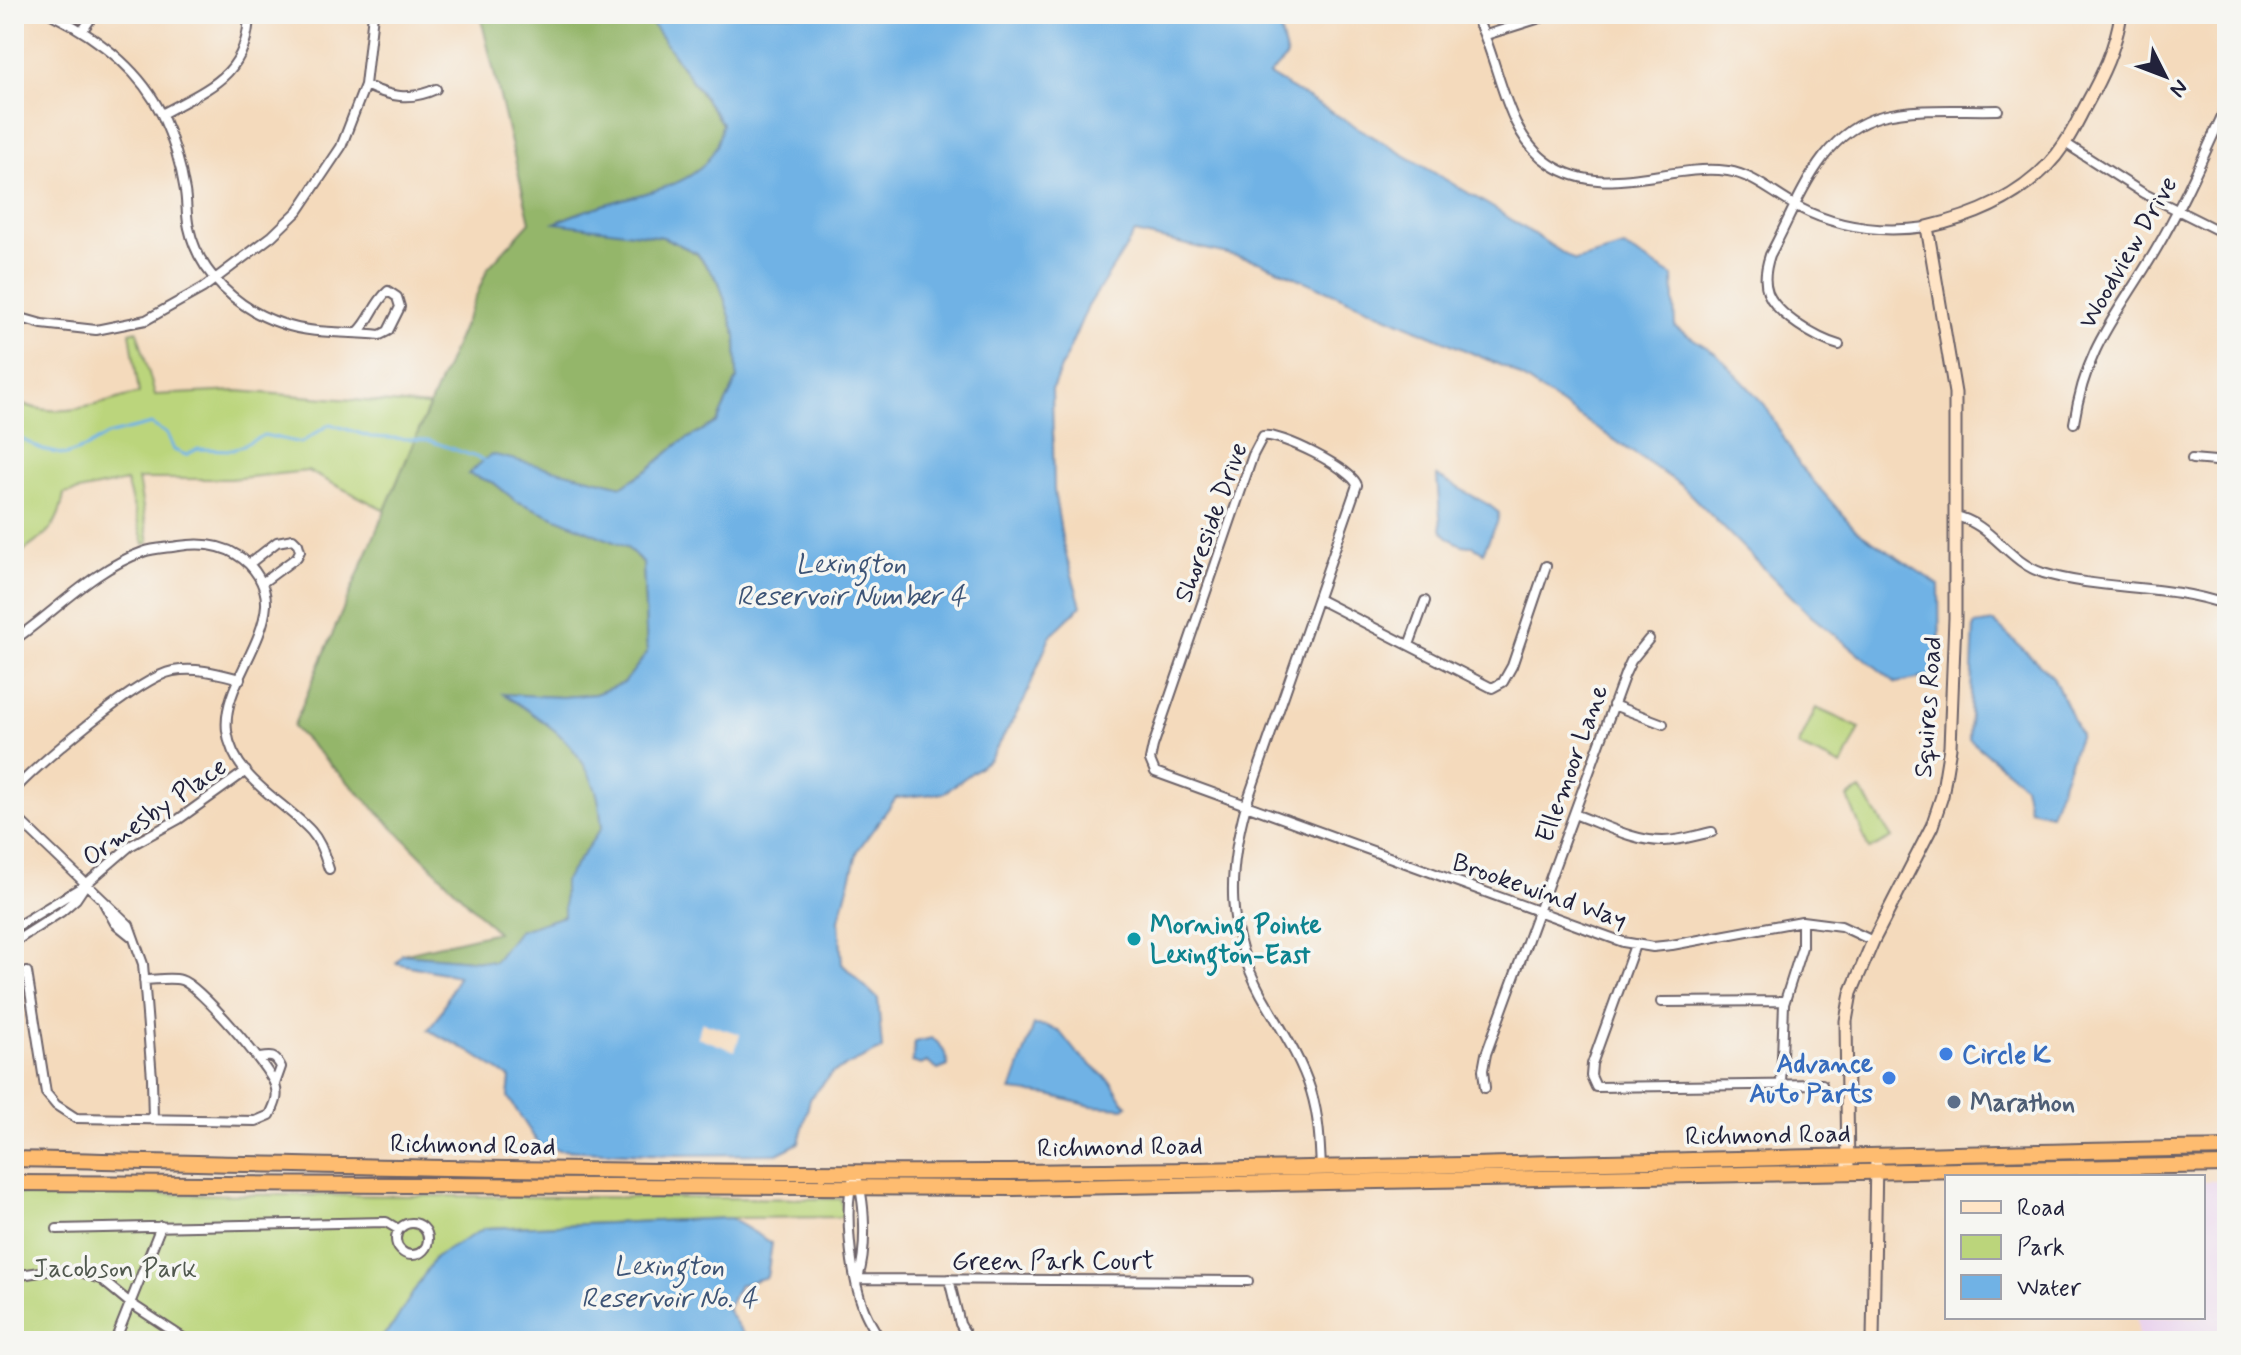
<svg xmlns="http://www.w3.org/2000/svg" width="2241" height="1355" font-family="Mynerve,sans-serif">
  <style>
    .built { fill: #e9d2ed }
    .green { fill: #bbd57b; stroke: #6e7c5b; stroke-width: 2 }
    .forest { fill: #94b66b; stroke: #5b6c53; stroke-width: 2 }
    .water { fill: #70b2e5; stroke: #496a90; stroke-width: 2 }
    .pier { fill: #f4dabc }
    .lines { fill: none; stroke-linecap: round; stroke-linejoin: round }
    .stream { stroke: #70b2e5; stroke-width: 3 }
    .street-casing { stroke: #6c6268; stroke-width: 12 }
    .secondary-casing { stroke: #6c6268; stroke-width: 15 }
    .highway-casing { stroke: #6c6268; stroke-width: 18 }
    .street { stroke: #fff; stroke-width: 8 }
    .secondary { stroke: #ffe4c6; stroke-width: 11 }
    .highway { stroke: #febc70; stroke-width: 14 }
    .culture-dot { fill: #0f9aa8; stroke: #f6f6f2; stroke-width: 3 }
    .shop-dot { fill: #3f7fe0; stroke: #f6f6f2; stroke-width: 3 }
    .service-dot { fill: #5c6f8a; stroke: #f6f6f2; stroke-width: 3 }
    .labels { text-anchor: middle; stroke-width: 7; stroke-linejoin: round; paint-order: stroke }
    .street-label { font-size: 26px; fill: #22223b; stroke: #f6f6f2 }
    .culture-label { font-size: 26px; font-weight: bold; fill: #0d838f; stroke: #f6f6f2; text-anchor: start }
    .shop-label { font-size: 26px; font-weight: bold; fill: #366cbe; stroke: #f6f6f2; text-anchor: start }
    .service-label { font-size: 26px; font-weight: bold; fill: #4e5e75; stroke: #f6f6f2; text-anchor: start }
    .park-label { font-size: 26px; fill: #50584e; stroke: #f6f6f2 }
    .water-label { font-size: 28px; font-style: italic; fill: #3d5476; stroke: #f6f6f2 }
  </style>
  <rect width="100%" height="100%" fill="#f6f6f2"/>
  <filter id="ink" filterUnits="userSpaceOnUse"><feTurbulence type="fractalNoise" baseFrequency=".0125" numOctaves="2"/><feDisplacementMap in="SourceGraphic" scale="16" xChannelSelector="R" yChannelSelector="G"/><feConvolveMatrix kernelMatrix="1 2 1 2 8 2 1 2 1" color-interpolation-filters="sRGB"/></filter>
  <filter id="wash" filterUnits="userSpaceOnUse"><feTurbulence type="fractalNoise" baseFrequency=".006" numOctaves="4" result="noise"/><feDisplacementMap in="SourceGraphic" scale="32" xChannelSelector="R" yChannelSelector="G"/><feGaussianBlur stdDeviation="1.8" result="paint"/><feColorMatrix in="noise" values="0 0 0 0 0 0 0 0 0 0 0 0 0 0 0 0 0 1.4 0 .05"/><feComposite in="paint" operator="in"/></filter>
  <g filter="url(#wash)">
    <rect width="100%" height="100%" fill="#f4dabc"/>
    <!-- built -->
    <path class="built" d="M2203 1181H2227V1341H2139L2137 1317H2203Z"/>
    <!-- green -->
    <path class="green" d="M137 330 155 395 237 391 429 406 385 510 308 471 230 479H138L149 543 144 544 126 481 64 494C58 532 43 536 14 558V400C55 422 97 404 139 393L130 332Z
      M1816 708 1860 728 1842 766 1798 746Z
      M1861 790 1892 838 1869 850 1848 797Z
      M14 1193 841 1199 844 1217 730 1218 485 1228 378 1341H14Z"/>
    <!-- forest -->
    <path class="forest" d="M480 14H645L722 124C721 131 721 141 717 148 685 202 607 196 557 222L663 237 696 253 719 282 736 335 737 379 717 422 678 444 649 469 622 486 492 455 469 474 494 483 516 501 626 547 643 563 647 653 624 683 595 694 562 697 505 695C544 720 580 742 596 789 600 800 600 814 602 827L564 881V916L518 931 494 962 402 954 497 932 293 727 488 268 530 222Z"/>
    <!-- water -->
    <path class="water" d="M645 14H1276L1287 57 1269 75 1492 207 1575 261 1624 247 1673 276 1675 327 1717 354 1765 405 1800 466 1856 530 1939 585 1940 668 1933 676 1896 683 1811 616 1681 485 1509 369 1258 261 1135 233 1087 308 1052 389 1054 490 1063 544 1081 606 1050 636 1024 701 990 759 944 793 896 798 858 850 839 920 842 964 878 999 882 1049 832 1073 810 1099 799 1143 777 1154 670 1155 559 1150 539 1145 508 1097 510 1078 467 1050 428 1030 439 1016 458 976 396 963 402 954 494 962 518 931 564 916V881L602 827C600 814 600 800 595 788 578 741 543 720 503 694L562 697 595 694 624 683 647 653 643 562 626 547 516 501 494 483 468 474 491 454 622 486 649 469 678 444 717 422 737 379 736 335 719 282 697 253 663 237 555 223C576 213 598 206 620 200 667 187 715 180 722 123Z
      M1437 476 1489 505 1499 513 1497 523 1483 552 1473 546C1461 547 1447 539 1441 529Z
      M1994 622 2053 677 2080 734 2051 814 2029 809 2024 785 1969 739 1974 625Z
      M1034 1025 1047 1026 1060 1032 1076 1052 1112 1083 1123 1101 1128 1105 1124 1108 1091 1106 1049 1095 1011 1091Z
      M932 1038C942 1045 947 1054 948 1066L938 1070 927 1062 921 1065 912 1062 915 1042Z
      M730 1218 772 1243 767 1277 739 1285 727 1309 748 1341H378L393 1325 435 1257 485 1228Z"/>
    <!-- pier -->
    <path class="pier" d="M702 1022 740 1034 735 1051 697 1037Z"/>
    <g class="lines">
      <!-- stream -->
      <path class="stream" d="M14 435 43 450 66 455 87 447 107 435 151 424 167 434 174 450 186 455 198 449 233 450 264 435 301 443 330 424 371 437 428 440 484 460"/>
    </g>
  </g>
  <g filter="url(#ink)">
    <g class="lines">
      <!-- street casing -->
      <g class="street-casing">
        <path id="street" d="M51 14C95 36 140 69 162 115 173 139 181 166 185 191 187 203 186 216 189 228 199 274 239 310 283 324 315 335 347 331 380 335L388 331 400 307 397 297 388 291C374 303 371 320 358 332
          M1474 14C1501 60 1502 132 1550 164 1605 201 1668 163 1728 171 1754 175 1775 195 1798 207 1838 228 1883 233 1927 227
          M83 30 94 14
          M1486 35 1553 14
          M365 85C390 97 410 101 436 89
          M162 114C209 88 248 75 249 14
          M2065 143 2143 193 2227 235
          M14 316 42 324 96 330 146 320 203 288 272 236 298 211 341 147 365 85 373 14
          M1839 345C1817 339 1777 315 1768 293 1763 280 1766 267 1770 255 1798 204 1819 132 1882 116 1918 107 1961 111 1998 110
          M2074 423C2086 346 2116 317 2154 253 2182 206 2204 155 2227 105
          M2192 459 2227 462
          M1955 516C1991 523 2008 562 2043 573 2102 591 2165 583 2227 605
          M249 564 277 542 293 539 298 544 300 551 297 557 262 583
          M1318 599 1492 688 1503 682 1512 666 1546 566
          M14 640C56 611 94 569 143 552 154 548 167 548 179 546 199 543 220 544 237 555 254 565 267 585 266 605 263 648 222 689 227 731 233 778 282 800 311 831 321 842 324 855 329 869
          M1409 645 1425 601
          M1613 705 1663 724
          M14 790C40 763 139 677 173 671 197 667 217 673 240 679
          M1574 814C1602 824 1633 841 1663 841 1680 841 1697 835 1712 832
          M14 815 129 925 143 964 152 1078 153 1120
          M104 903 115 923 131 936
          M14 928 82 887
          M14 942 61 912 76 899 86 884 130 846 179 819 246 771
          M1635 945 1592 1064 1591 1076 1596 1087 1822 1084
          M27 972 46 1093 56 1105 76 1118 256 1121 270 1115C275 1104 279 1097 275 1085 269 1067 199 985 181 980 171 977 155 980 144 980
          M1661 1002 1784 1001
          M14 1034 16 1042 14 1109
          M259 1058C271 1056 275 1055 281 1067L275 1084
          M1781 1084 1784 1004 1802 947V921
          M1485 1088 1483 1070 1486 1054 1625 674 1631 661 1649 639
          M1321 1170C1320 1143 1319 1117 1311 1091 1300 1056 1279 1026 1261 994 1226 929 1227 874 1246 805L1357 485C1352 469 1279 432 1263 436L1253 455 1153 746 1150 760 1155 772 1623 942 1653 947 1672 945 1802 921 1841 926 1873 941
          M855 1172C842 1204 851 1275 863 1307 867 1319 875 1330 881 1341
          M855 1172C866 1199 867 1250 858 1278
          M396 1239a16 16 0 1 1 32 0a16 16 0 1 1-32 0Z
          M57 1229 386 1222 398 1229
          M14 1276 53 1270 81 1272 102 1280 130 1303 188 1341
          M857 1279 1248 1281
          M949 1279 960 1324 970 1341
          M115 1341 161 1226"/>
      </g>
      <!-- secondary casing -->
      <g class="secondary-casing">
        <path id="secondary" d="M1848 1171 1846 1021 1851 993 1873 941 1932 826 1942 796 1950 747 1955 618V393L1927 227C1981 215 2034 191 2065 143 2073 131 2079 118 2086 105 2102 76 2116 47 2121 14
          M1873 1341 1876 1157"/>
      </g>
      <!-- highway casing -->
      <g class="highway-casing">
        <path id="highway" d="M14 1159C340 1166 666 1174 993 1172 1404 1169 1816 1156 2227 1148
          M14 1183 1013 1188 2227 1165"/>
      </g>
      <!-- street -->
      <use href="#street" class="street"/>
      <!-- secondary -->
      <use href="#secondary" class="secondary"/>
      <!-- highway -->
      <use href="#highway" class="highway"/>
    </g>
  </g>
  <!-- markers -->
  <circle class="culture-dot" cx="1134" cy="939" r="8"/>
  <g class="shop-dot">
    <circle cx="1946" cy="1054" r="8"/>
    <circle cx="1889" cy="1078" r="8"/>
  </g>
  <circle class="service-dot" cx="1954" cy="1102" r="8"/>
  <g class="labels">
    <!-- street labels -->
    <g class="street-label">
      <text transform="translate(2127 252) rotate(-60)" y="9">Woodview Drive</text>
      <text transform="translate(1210 522) rotate(-70)" y="9">Shoreside Drive</text>
      <text transform="translate(1927 707) rotate(-86)" y="9">Squires Road</text>
      <text transform="translate(1571 763) rotate(-70)" y="9">Ellemoor Lane</text>
      <text transform="translate(154 811) rotate(-35)" y="9">Ormesby Place</text>
      <text transform="translate(1540 890) rotate(19)" y="9">Brookewind Way</text>
      <text transform="translate(1768 1134) rotate(-1)" y="9">Richmond Road</text>
      <text transform="translate(473 1144) rotate(1)" y="9">Richmond Road</text>
      <text transform="translate(1120 1146) rotate(-1)" y="9">Richmond Road</text>
      <text x="1053" y="1269">Green Park Court</text>
    </g>
    <!-- culture labels -->
    <g class="culture-label">
      <text x="1150" y="933">Morning Pointe<tspan x="1150" dy="30">Lexington-East</tspan></text>
    </g>
    <!-- shop labels -->
    <g class="shop-label">
      <text x="1962" y="1063">Circle K</text>
      <text x="1873" y="1072" text-anchor="end">Advance<tspan x="1873" dy="30">Auto Parts</tspan></text>
    </g>
    <!-- service labels -->
    <g class="service-label">
      <text x="1970" y="1111">Marathon</text>
    </g>
    <!-- park labels -->
    <g class="park-label">
      <text x="115" y="1277">Jacobson Park</text>
    </g>
    <!-- water labels -->
    <g class="water-label">
      <text x="851" y="573">Lexington<tspan x="851" dy="32">Reservoir Number 4</tspan></text>
      <text x="669" y="1275">Lexington<tspan x="669" dy="32">Reservoir No. 4</tspan></text>
    </g>
  </g>
  <!-- margin -->
  <rect width="2241" height="1355" fill="none" stroke="#f6f6f2" stroke-width="48"/>
  <!-- legend -->
  <rect x="1945" y="1175" width="260" height="144" fill="#f6f6f2" stroke="#a1a1a9" stroke-width="2"/>
  <rect x="1961" y="1201" width="40" height="12" fill="#ffe4c6" stroke="#a1a1a9" stroke-width="2"/>
  <text x="2017" y="1215" font-size="24" fill="#22223b">Road</text>
  <rect x="1961" y="1235" width="40" height="24" fill="#bbd57b" stroke="#a1a1a9" stroke-width="2"/>
  <text x="2017" y="1255" font-size="24" fill="#22223b">Park</text>
  <rect x="1961" y="1275" width="40" height="24" fill="#70b2e5" stroke="#a1a1a9" stroke-width="2"/>
  <text x="2017" y="1295" font-size="24" fill="#22223b">Water</text>
  <!-- north arrow -->
  <g transform="translate(2165 76) rotate(132)" stroke="#f6f6f2" stroke-width="6" paint-order="stroke">
  <path d="M0-6L14 30L0 20L-14 30Z" fill="#22223b"/>
  <text y="-12" font-size="22" font-weight="bold" text-anchor="middle" fill="#22223b">N</text>
  </g>
</svg>
